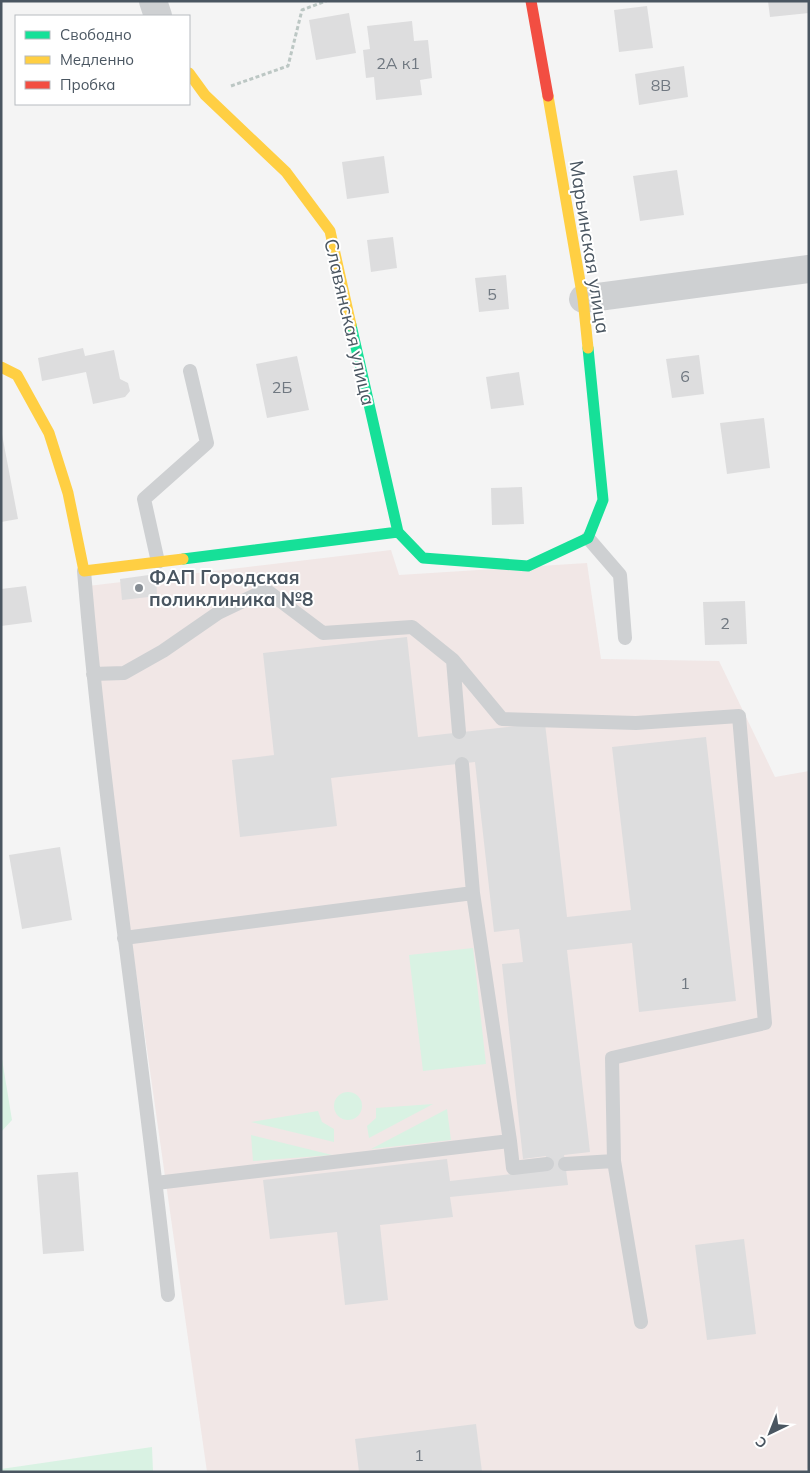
<svg xmlns="http://www.w3.org/2000/svg" width="810" height="1473" font-family="Mulish,sans-serif">
  <style>
    .medical { fill: #f1e7e6 }
    .green { fill: #d9f2e3 }
    .building { fill: #ddddde }
    .lines { fill: none; stroke-linecap: round; stroke-linejoin: round }
    .path { stroke: #bcc7c4; stroke-width: 3; stroke-dasharray: 4 2.5; stroke-linecap: butt }
    .lane { stroke: #ced0d2; stroke-width: 14 }
    .street { stroke: #ced0d2; stroke-width: 28 }
    .fast { stroke: #16e098; stroke-width: 11 }
    .slow { stroke: #ffcf43; stroke-width: 11 }
    .jam { stroke: #f24e42; stroke-width: 11 }
    .poi-dot { fill: #868d94; stroke: #fff; stroke-width: 2 }
    .labels { text-anchor: middle; stroke-width: 4; stroke-linejoin: round; paint-order: stroke }
    .number-label { font-size: 16px; fill: #707881 }
    .street-label { font-size: 19px; fill: #4a5661; stroke: #fff }
    .poi-label { font-size: 19px; font-weight: bold; fill: #4a5661; stroke: #fff; text-anchor: start }
  </style>
  <rect width="100%" height="100%" fill="#f4f4f4"/>
  <!-- medical -->
  <path class="medical" d="M391 550 399 575 587 563 601 659 719 661 775 777 809 771V1467L804 1472H207L100 719 88 586Z"/>
  <!-- green -->
  <path class="green" d="M473 948 486 1064 423 1071 409 955Z
    M1 1053 12 1120 1 1132Z
    M334 1106a14 14 0 1 1 28 0a14 14 0 1 1-28 0Z
    M433 1104 369 1138 367 1126 376 1118V1108Z
    M447 1109 451 1140 371 1149Z
    M318 1111 322 1122 334 1129V1142L251 1122Z
    M251 1135 332 1155 253 1161Z
    M152 1447 153 1472H1V1469Z"/>
  <!-- building -->
  <path class="building" d="M768 1H809V13L770 17Z
    M647 6 653 48 619 52 614 10Z
    M349 13 356 53 316 60 309 20Z
    M412 21 414 41 428 40 432 78 420 80 422 95 376 100 374 77 366 78 363 50 370 49 367 26Z
    M684 66 688 97 639 105 635 74Z
    M384 156 389 193 347 199 342 162Z
    M677 170 684 215 640 221 633 176Z
    M393 237 397 268 371 272 367 240Z
    M506 275 509 309 479 312 475 278Z
    M83 348 85 356 114 350 120 379 128 383 130 391 125 397 93 404 86 372 42 381 38 358Z
    M699 355 704 394 672 398 666 359Z
    M297 356 309 410 267 418 256 364Z
    M519 372 524 405 491 409 486 377Z
    M764 418 770 468 727 474 720 423Z
    M1 429 18 519 1 522Z
    M522 487 524 524 492 525 491 488Z
    M156 574 157 596 122 600 120 579Z
    M26 586 32 622 1 626V589Z
    M745 601 747 644 705 645 703 602Z
    M407 637 418 737 545 723 567 917 631 910 612 747 706 737 736 1001 639 1012 632 943 567 950 590 1152 564 1155 568 1185 450 1197 453 1217 380 1225 388 1300 345 1305 337 1232 270 1239 263 1180 447 1159 450 1181 547 1170 546 1156 523 1159 502 964 523 962 519 929 494 932 475 762 331 778 337 826 240 837 232 760 274 755 263 653Z
    M60 847 72 920 22 929 9 855Z
    M78 1172 84 1251 43 1254 37 1175Z
    M744 1239 756 1334 707 1340 695 1245Z
    M476 1424 482 1472H359L355 1439Z"/>
  <g class="lines">
    <!-- path -->
    <path class="path" d="M231 86 288 66 302 10 326 1"/>
    <!-- lane -->
    <path class="lane" d="M588 538 620 575 625 638
      M158 562 144 499 207 443 190 371
      M84 571C104 813 143 1053 168 1295
      M453 660 459 732
      M93 674 124 673 163 651 218 613 266 590 323 633 412 627 453 660 502 719 636 723 739 716 765 1023 612 1058 614 1161 641 1322
      M462 764 473 893
      M124 938 473 893 510 1141 156 1183
      M510 1141 513 1168 547 1164
      M565 1164 614 1161"/>
    <!-- street -->
    <path class="street" d="M153 1 158 16
      M583 299 809 269"/>
    <!-- fast -->
    <path class="fast" d="M351 325 398 532 423 558 528 566 588 538 603 500 588 348
      M183 559 398 532"/>
    <!-- slow -->
    <path class="slow" d="M189 73 205 95 286 172 330 231 351 325
      M548 96 583 299 588 348
      M1 367 17 375 49 433 68 493 84 571 183 559"/>
    <!-- jam -->
    <path class="jam" d="M531 1 548 96"/>
  </g>
  <!-- markers -->
  <circle class="poi-dot" cx="139" cy="588" r="5"/>
  <g class="labels">
    <!-- number labels -->
    <g class="number-label">
      <text x="398" y="69">2А к1</text>
      <text x="661" y="91">8В</text>
      <text x="492" y="300">5</text>
      <text x="685" y="382">6</text>
      <text x="282" y="393">2Б</text>
      <text x="725" y="629">2</text>
      <text x="685" y="989">1</text>
      <text x="419" y="1461">1</text>
    </g>
    <!-- street labels -->
    <g class="street-label">
      <text transform="translate(590 247) rotate(81)" y="7">Марьинская улица</text>
      <text transform="translate(350 322) rotate(77)" y="7">Славянская улица</text>
    </g>
    <!-- poi labels -->
    <g class="poi-label">
      <text x="149" y="584">ФАП Городская<tspan x="149" dy="22">поликлиника №8</tspan></text>
    </g>
  </g>
  <!-- border -->
  <rect width="810" height="1473" fill="none" stroke="#4a5661" stroke-width="5"/>
  <!-- legend -->
  <rect x="15" y="15" width="175" height="90" fill="#ffffff" stroke="#b7bbc0"/>
  <rect x="25" y="31" width="25" height="8" fill="#16e098" stroke="#b7bbc0"/>
  <text x="60" y="40" font-size="15" fill="#4a5661">Свободно</text>
  <rect x="25" y="56" width="25" height="8" fill="#ffcf43" stroke="#b7bbc0"/>
  <text x="60" y="65" font-size="15" fill="#4a5661">Медленно</text>
  <rect x="25" y="81" width="25" height="8" fill="#f24e42" stroke="#b7bbc0"/>
  <text x="60" y="90" font-size="15" fill="#4a5661">Пробка</text>
  <!-- north arrow -->
  <g transform="translate(770 1433) rotate(223)" stroke="#ffffff" stroke-width="4" paint-order="stroke">
  <path d="M0-4L9 19L0 12L-9 19Z" fill="#4a5661"/>
  <text y="-8" font-size="14" font-weight="bold" text-anchor="middle" fill="#4a5661">С</text>
  </g>
</svg>
